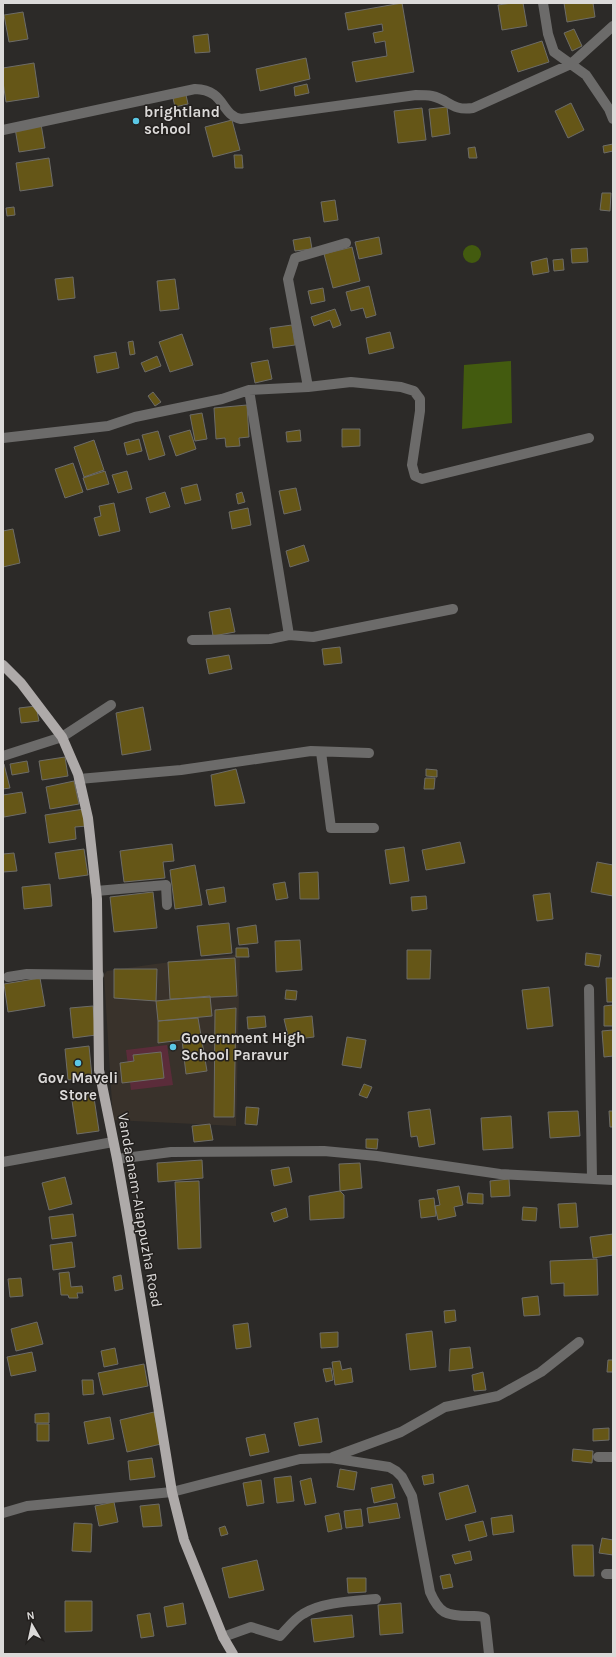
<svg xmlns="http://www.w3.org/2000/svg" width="616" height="1657" font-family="Karla,sans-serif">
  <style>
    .built { fill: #39322b }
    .green { fill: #5b2c3a }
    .water { fill: #435b0f }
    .building { fill: #655617; stroke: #6d6c68 }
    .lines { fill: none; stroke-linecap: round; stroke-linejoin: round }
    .minor { stroke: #6c6b6a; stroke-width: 10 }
    .major { stroke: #aeaaa9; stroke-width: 10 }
    .poi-dot { fill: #5bc8e6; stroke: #23201e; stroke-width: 1.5 }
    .labels { text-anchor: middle; stroke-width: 3; stroke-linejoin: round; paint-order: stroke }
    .poi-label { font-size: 15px; font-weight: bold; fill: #dcdad9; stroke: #23201e; text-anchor: start }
    .street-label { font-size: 15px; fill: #dcdad9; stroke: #23201e }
  </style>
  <rect width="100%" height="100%" fill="#2c2a28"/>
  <!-- built -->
  <path class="built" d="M240 954 236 1126 113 1120 104 975 107 971 155 964Z"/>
  <!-- green -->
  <path class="green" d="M167 1045 173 1085 131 1090 126 1050Z"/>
  <!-- water -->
  <path class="water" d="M463 254a9 9 0 1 1 18 0a9 9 0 1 1-18 0Z
    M511 361 512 423 462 429 464 365Z"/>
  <!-- building -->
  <path class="building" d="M402 3 414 72 356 82 352 62 387 56 385 41 375 43 373 33 383 31 382 24 348 30 345 13Z
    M512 3H523L527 26 502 30 498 5Z
    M564 3H593L595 17 567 22Z
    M23 12 28 39 9 42 4 15Z
    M574 29 582 46 572 51 564 33Z
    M208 34 210 52 195 53 193 36Z
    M542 41 549 62 518 72 511 51Z
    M306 58 310 79 260 91 256 69Z
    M34 63 39 97 6 102 3 82V68Z
    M307 84 309 93 295 96 294 87Z
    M186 95 188 104 175 107 173 98Z
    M571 103 584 130 568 138 555 111Z
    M447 107 450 134 432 137 429 109Z
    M422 108 426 140 398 143 394 111Z
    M232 120 240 150 213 157 205 127Z
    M41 124 45 148 19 152 15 128Z
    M613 144V151L604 153 603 146Z
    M475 147 477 158H469L468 148Z
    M234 155H242L243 168H235Z
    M49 158 53 186 20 191 16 163Z
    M602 193H611L610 211 600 210Z
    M335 200 338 220 324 222 321 202Z
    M14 207 15 215 7 216 6 208Z
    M310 237 312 249 295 251 293 240Z
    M379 237 382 254 359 259 355 242Z
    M352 247 360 281 333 288 324 254Z
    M587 248 588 262 572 263 571 249Z
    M547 258 549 272 533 275 531 262Z
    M563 259 564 270 554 271 553 260Z
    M73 277 75 298 58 300 55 279Z
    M175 279 179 309 160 311 157 281Z
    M369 286 376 315 366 318 363 308 351 311 346 292Z
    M323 288 325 301 311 304 308 291Z
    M335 309 341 325 333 328 330 320 314 326 311 317Z
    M292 325 295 345 273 348 270 328Z
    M390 332 394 348 369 354 366 338Z
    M182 334 193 365 170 372 159 342Z
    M133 341 135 354 130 355 128 342Z
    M116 352 119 368 97 373 94 356Z
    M157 356 161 366 145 372 141 363Z
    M268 360 272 379 255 383 251 363Z
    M153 392 161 402 155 406 148 396Z
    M247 405 249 437 239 438 240 446 226 447 225 438 216 439 214 408Z
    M202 413 207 439 195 441 190 415Z
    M342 429H360V446L342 447Z
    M190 430 196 449 176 456 169 436Z
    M300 430 301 441 287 442 286 432Z
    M158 431 165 455 149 460 142 435Z
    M139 439 142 451 127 455 124 443Z
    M94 440 104 470 84 477 74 447Z
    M73 463 83 492 65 498 55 469Z
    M105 471 109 484 87 490 83 478Z
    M127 471 132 489 118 493 112 475Z
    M197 484 201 500 185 504 181 488Z
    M296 488 301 510 284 514 279 491Z
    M165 492 170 507 150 513 146 498Z
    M242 492 245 502 238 504 236 494Z
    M114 503 120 531 99 536 94 518 101 516 99 506Z
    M248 508 251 525 232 529 229 512Z
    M13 529 20 563 3 567V531Z
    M304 545 309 561 290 567 286 551Z
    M230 608 235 632 213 636 209 612Z
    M340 647 342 663 324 665 322 649Z
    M229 655 232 669 209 674 206 659Z
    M36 706 39 721 21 723 19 708Z
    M143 707 151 750 122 755 116 713Z
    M65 757 68 776 42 780 39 761Z
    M27 761 29 772 12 775 10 764Z
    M3 764H4L10 788 3 789Z
    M236 769 245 803 215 806 211 775Z
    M426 769 437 770V777L426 776Z
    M425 778H435L434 789H424Z
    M74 781 79 804 50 809 46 787Z
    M22 792 26 813 4 817 3 795Z
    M84 809 87 826 75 827 76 839 49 843 45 815Z
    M460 842 465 863 426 870 422 850Z
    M172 844 174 861 163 862 165 878 124 882 120 851Z
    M404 847 409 881 390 884 385 850Z
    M84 849 88 875 59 879 55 853Z
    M14 853 17 871 3 872V854Z
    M597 862 613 865V896L591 892Z
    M195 865 202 905 175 909 170 870Z
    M318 872 319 899H300L299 873Z
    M285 882 288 898 276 900 273 884Z
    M50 884 52 906 24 909 22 887Z
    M224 887 226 902 209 905 206 890Z
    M153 892 157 928 114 932 110 897Z
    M550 893 553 919 537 921 533 895Z
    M426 896 427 909 412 911 411 897Z
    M229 923 232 953 201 956 197 926Z
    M256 925 258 943 239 945 237 928Z
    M300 940 302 970 276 972 275 941Z
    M236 948H248L249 957H236Z
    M407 950H431L430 979H407Z
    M586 953 601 955 599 967 585 965Z
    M235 958 237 996 170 999 168 962Z
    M114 969H157L156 1001 114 998Z
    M40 978 45 1006 8 1012 4 984Z
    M606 978H613V1002H607Z
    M549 987 553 1026 527 1029 522 990Z
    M286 990 297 991 296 1000 285 999Z
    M210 996 212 1016 158 1021 156 1001Z
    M613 1005V1026H604V1006Z
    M93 1006 96 1035 73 1038 70 1008Z
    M236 1008 234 1117H214L215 1010Z
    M265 1016 266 1027 248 1029 247 1017Z
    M312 1016 314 1037 289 1040 284 1019Z
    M198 1018 207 1071 186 1074 182 1040 158 1043V1021Z
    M613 1030V1056L604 1057 602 1031Z
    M347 1037 366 1040 361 1068 342 1065Z
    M89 1046 92 1077 68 1080 65 1049Z
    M161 1052 164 1078 122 1083 120 1063 134 1061 133 1055Z
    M364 1084 372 1087 367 1098 359 1095Z
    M93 1091 99 1131 77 1134 71 1094Z
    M246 1107 259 1108 257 1125 245 1124Z
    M430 1109 435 1144 419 1147 417 1136 411 1137 408 1112Z
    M578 1111 580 1136 550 1138 548 1112Z
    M609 1111H613V1127H610Z
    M511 1116 513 1148 483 1150 481 1118Z
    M210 1124 213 1140 194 1142 192 1126Z
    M366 1139H378L377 1149 366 1148Z
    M202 1160 203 1178 158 1182 157 1163Z
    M360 1163 362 1188 340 1191 339 1164Z
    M289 1167 292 1182 274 1186 271 1170Z
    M65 1177 72 1204 49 1210 42 1183Z
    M509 1179 510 1196 491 1197 490 1181Z
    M199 1181 201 1248 178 1249 175 1182Z
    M459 1186 463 1205 454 1207 456 1216 438 1220 435 1206 440 1205 437 1190Z
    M340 1191 344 1195V1218L310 1220 309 1196Z
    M468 1193 483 1194V1204L467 1203Z
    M434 1198 436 1216 421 1218 419 1200Z
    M576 1203 578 1227 560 1228 558 1204Z
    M523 1207 537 1208 536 1221 522 1220Z
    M286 1208 288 1217 274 1222 271 1213Z
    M73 1214 76 1236 52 1239 49 1217Z
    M613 1234V1255L593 1258 590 1237Z
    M72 1242 75 1267 53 1270 50 1245Z
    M597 1259 598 1295 564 1296V1283L551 1284 550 1261Z
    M69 1272 71 1287 82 1286 83 1293H77L78 1298H69L68 1295H61L59 1273Z
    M121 1275 123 1289 115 1291 113 1277Z
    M21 1278 23 1296 10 1297 8 1279Z
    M538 1296 540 1315 524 1316 522 1298Z
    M455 1310 456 1321 445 1323 444 1311Z
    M37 1322 43 1344 16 1351 11 1329Z
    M248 1323 251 1347 236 1349 233 1325Z
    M432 1331 436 1367 410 1370 406 1334Z
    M338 1332V1347L321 1348 320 1333Z
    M470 1347 473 1368 449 1371 450 1349Z
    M115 1348 118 1364 104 1367 101 1351Z
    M32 1352 36 1371 11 1376 7 1357Z
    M608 1360H613V1372H607Z
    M340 1361 342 1370 351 1368 353 1382 335 1385 332 1362Z
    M144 1364 148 1386 103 1395 98 1373Z
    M331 1368 333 1380 326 1382 323 1369Z
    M483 1372 486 1390 474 1391 472 1375Z
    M82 1380H93L94 1394 83 1395Z
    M154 1412 161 1444 127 1452 120 1420Z
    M49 1413V1423H35V1414Z
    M110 1417 114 1439 88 1444 84 1422Z
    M318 1418 322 1442 299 1446 294 1423Z
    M37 1424H49V1441H37Z
    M609 1428V1440L593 1441V1429Z
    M265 1434 269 1452 250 1456 246 1438Z
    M573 1449 593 1451 592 1463 572 1461Z
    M152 1458 155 1477 130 1480 128 1461Z
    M340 1469 357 1472 354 1490 337 1487Z
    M433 1474 434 1483 424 1485 422 1476Z
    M291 1476 294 1501 277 1503 274 1478Z
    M311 1478 316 1503 305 1505 300 1481Z
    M261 1480 264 1503 247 1506 243 1483Z
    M392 1484 395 1498 374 1503 371 1488Z
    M468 1485 476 1512 446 1520 439 1493Z
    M114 1502 118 1522 99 1526 95 1506Z
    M397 1503 400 1518 369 1523 367 1508Z
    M159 1504 162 1526 143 1527 140 1506Z
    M361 1509 363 1526 346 1528 344 1511Z
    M339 1513 342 1529 328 1532 325 1516Z
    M512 1515 514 1532 493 1535 491 1518Z
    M483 1521 487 1536 469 1541 465 1525Z
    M74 1523 92 1524 91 1552 72 1551Z
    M225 1526 228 1534 221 1536 219 1528Z
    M602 1538 613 1540V1555L599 1553Z
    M572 1545H593L594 1576H574Z
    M470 1551 472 1560 455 1564 452 1555Z
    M257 1560 264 1590 229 1598 222 1568Z
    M450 1574 453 1587 443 1589 440 1576Z
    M347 1578H366V1592L348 1593Z
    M65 1601H92V1631L65 1632Z
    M183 1603 186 1624 167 1627 164 1607Z
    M401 1603 403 1633 380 1635 378 1605Z
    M150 1613 154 1636 141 1638 137 1615Z
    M352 1615 354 1637 314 1642 311 1619Z"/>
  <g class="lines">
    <!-- minor -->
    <path class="minor" d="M543 3 548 34 554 52 586 75 609 109 613 119
      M3 130 195 89C226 90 220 115 241 119L416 95C421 95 427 95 432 96 450 100 451 111 473 108L571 64 613 26
      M308 387 288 279 295 258 346 243
      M249 390 289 635
      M3 438 108 426 135 417 222 399 249 390 308 387 351 382 401 387 414 391 420 399V411L412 465 415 476 422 479 589 438
      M192 640 270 639 289 635 313 637 453 609
      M321 752 331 828H374
      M3 756 62 737 111 705
      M79 779 181 770 311 751 369 753
      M96 891 166 885 167 905
      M8 977 27 974 99 975
      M589 989 592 1179
      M117 1159 171 1152 324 1151 377 1156 500 1174 613 1180
      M3 1162 113 1142
      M333 1457 401 1432 445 1407 498 1396 541 1372 579 1342
      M598 1457H613
      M3 1513 27 1506 172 1492 300 1459 331 1458 389 1467 396 1471 402 1477 412 1496 430 1592C439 1613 446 1616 469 1616 475 1616 480 1615 485 1618L489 1654
      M606 1574H613
      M223 1637 251 1627 280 1636C287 1629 294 1619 303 1614 321 1602 354 1601 376 1599"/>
    <!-- major -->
    <path class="major" d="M3 665 21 683 62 737 78 774 88 818 97 899 99 1070 117 1159 129 1227 172 1492 184 1540 223 1637 233 1654"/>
  </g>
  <!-- markers -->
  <g class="poi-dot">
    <circle cx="136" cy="121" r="4"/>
    <circle cx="173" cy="1047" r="4"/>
    <circle cx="78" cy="1063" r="4"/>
  </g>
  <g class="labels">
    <!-- poi labels -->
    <g class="poi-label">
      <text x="144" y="117">brightland<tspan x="144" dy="17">school</tspan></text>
      <text x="181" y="1043">Government High<tspan x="181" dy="17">School Paravur</tspan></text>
      <text x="78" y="1083" text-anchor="middle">Gov. Maveli<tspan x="78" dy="17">Store</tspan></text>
    </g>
    <!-- street labels -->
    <g class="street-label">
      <text transform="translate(140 1210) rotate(80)" y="5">Vandaanam-Alappuzha Road</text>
    </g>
  </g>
  <!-- border -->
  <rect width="616" height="1657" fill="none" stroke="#dcdad9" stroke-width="8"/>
  <!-- north arrow -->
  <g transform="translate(32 1625) rotate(351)" stroke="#23201e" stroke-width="3" paint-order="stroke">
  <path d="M0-3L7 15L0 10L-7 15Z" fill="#dcdad9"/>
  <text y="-6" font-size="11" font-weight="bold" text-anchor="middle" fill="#dcdad9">N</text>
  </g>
</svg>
